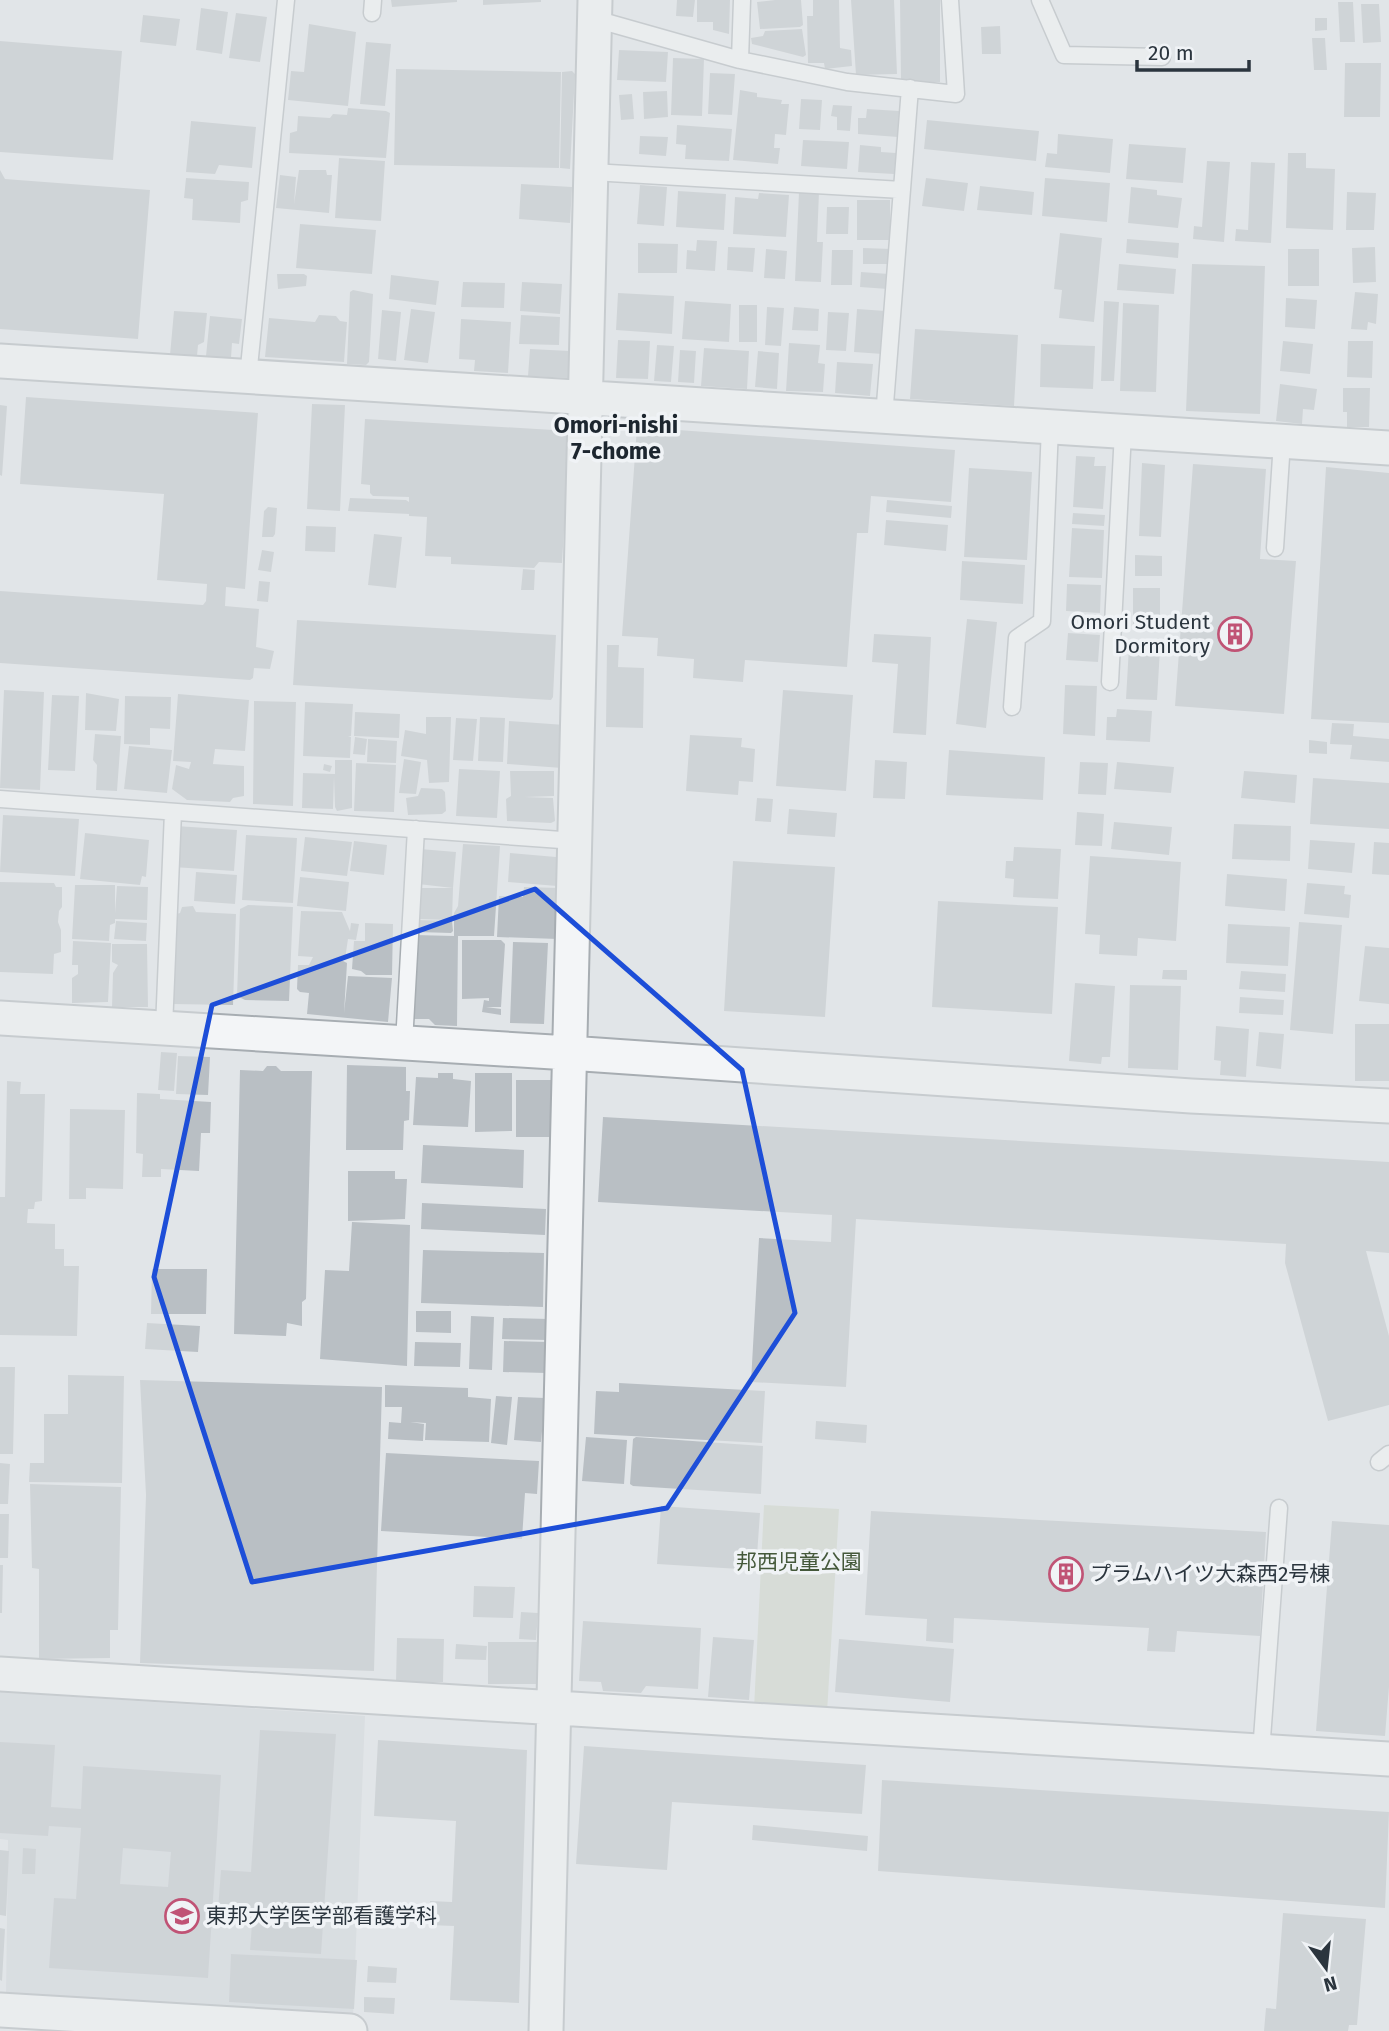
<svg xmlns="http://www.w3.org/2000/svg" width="1389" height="2031" font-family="'Fira Sans','Noto Sans JP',sans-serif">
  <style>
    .built { fill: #cfd4da }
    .green { fill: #c9d1c3 }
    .building { fill: #b9bfc4; fill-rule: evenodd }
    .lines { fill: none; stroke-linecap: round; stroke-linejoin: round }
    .lane-casing { stroke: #a7adb2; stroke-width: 19 }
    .street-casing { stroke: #a7adb2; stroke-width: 37 }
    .lane { stroke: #f3f5f7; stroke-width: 16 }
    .street { stroke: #f3f5f7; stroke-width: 33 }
    .marked { fill: none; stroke: #1d4ed8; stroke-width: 5; stroke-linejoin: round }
    .labels { text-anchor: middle; stroke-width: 7; stroke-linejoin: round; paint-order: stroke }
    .poi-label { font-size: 21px; fill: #2b353e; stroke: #f0f3f6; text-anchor: start }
    .park-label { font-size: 21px; fill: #44583a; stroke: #f0f3f6 }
    .neighbourhood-label { font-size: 23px; font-weight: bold; fill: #1d262f; stroke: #f0f3f6 }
  </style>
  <rect width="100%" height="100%" fill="#e1e5e8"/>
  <!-- built -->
  <path class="built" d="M0 1692 365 1716 353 2017 6 1994 8 1840 0 1839Z"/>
  <!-- green -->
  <path class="green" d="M764 1505 839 1509 827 1713 754 1709Z"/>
  <!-- building -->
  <path class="building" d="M391 0H457V2L392 7Z
    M483 0H541V2L483 5Z
    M677 0H695L693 17 676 16Z
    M697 0H730L729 34 713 30V22H697Z
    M775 0H801L803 25 800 27 760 29 757 2Z
    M813 0H839L840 48 851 50 852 66 825 69 824 63H808L807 16H813Z
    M851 0H894L897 74 856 75Z
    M900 0H940V82H901Z
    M1338 2H1353L1355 42H1340Z
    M1361 4H1379L1381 42 1363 43Z
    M201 8 228 12 222 54 196 50Z
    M236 13 267 17 260 62 229 58Z
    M143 15 180 19 176 46 140 42Z
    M1315 18H1327V30L1315 31Z
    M309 24 356 32 348 106 288 100 291 71 304 72Z
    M1000 26 1001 54H982L981 27Z
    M802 29 806 55 803 57 752 44 751 38 763 36 765 31Z
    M1312 38H1325L1327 70H1314Z
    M0 41 122 51 113 160 0 152Z
    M366 42 391 44 385 106 360 104Z
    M619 50 668 52 666 82 617 80Z
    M673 58 704 59 702 116 671 115Z
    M1345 63H1381L1380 117H1344Z
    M396 69 561 72 559 168 394 165Z
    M572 71 575 74 570 169 560 168 562 72Z
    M710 73 735 74 732 115 708 114Z
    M740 90 757 93V97L782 100 781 104H789L786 135 775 134 774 148H780L778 164 733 160Z
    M667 91 668 117 644 119 643 92Z
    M632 94 634 119 621 120 619 95Z
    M801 99 822 100 820 130 799 129Z
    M833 105 852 106 850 131 837 130V117L831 116Z
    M348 108 386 111 390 113 386 158 289 153 290 133 297 131 298 116 330 118 333 114 347 115Z
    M867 109 899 111 898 137 858 134V118H866Z
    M927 120 1039 131 1036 161 924 149Z
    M191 121 256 127 252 168 219 165 215 174 186 172Z
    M677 125 732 129 729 161 685 159 686 145 676 144Z
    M1058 134 1113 139 1110 173 1045 167 1047 153 1057 154Z
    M640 136 668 137 666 156 639 154Z
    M803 140 849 142 847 169 801 166Z
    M1129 144 1186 148 1183 183 1126 179Z
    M860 145 881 147V152L896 153 894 174 858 172Z
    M1288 153H1306V168L1335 169 1333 230 1286 228Z
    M339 158 385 161 381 221 335 218Z
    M1207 161 1230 162 1224 242 1193 239 1194 226 1202 227Z
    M1251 162 1275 163 1271 243 1235 241 1236 229 1248 230Z
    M0 170 5 179 150 190 138 339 0 329Z
    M299 170H326L327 175H332L329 213 276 208 280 175 296 177 294 204Z
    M186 178 249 182 248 200 241 202 240 223 192 220 193 199 184 198Z
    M926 178 968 183 964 211 922 206Z
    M1045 178 1110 183 1107 222 1042 216Z
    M521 184 572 187 570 223 519 219Z
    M640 185 667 187 664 226 637 224Z
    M980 186 1034 192 1032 215 977 210Z
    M1131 187 1157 190V195L1182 198 1178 228 1128 223Z
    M678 191 726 194 724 230 676 227Z
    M799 192H819L817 242H823L821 282 795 281Z
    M1347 192 1376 193 1374 230H1346Z
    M759 193 789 195 786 237 733 234 735 197 758 199Z
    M857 200H890V240H857Z
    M827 207H849L848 234H826Z
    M300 224 376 230 372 274 296 268Z
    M1060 233 1102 238 1094 322 1059 318 1062 290 1054 289Z
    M1127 239 1179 243 1178 258 1126 253Z
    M697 240 717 241 715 271 686 269 687 250 696 251Z
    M638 243 678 244 677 273H638Z
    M728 247 755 248 753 272 727 270Z
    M1375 247 1376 282 1353 283 1352 248Z
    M863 248 892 249V264H863Z
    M766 249 787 251 785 279 764 278Z
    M1288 249H1319V286H1288Z
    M832 250H853L852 285H831Z
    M1119 264 1176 269 1174 294 1117 290Z
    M1192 264 1265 266 1260 414 1186 411Z
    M861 272 889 274 888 289 860 287Z
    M277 274H304L307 276 306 286 278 289Z
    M391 275 439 281 436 305 389 299Z
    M463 282 505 283 504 308 461 307Z
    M522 282 562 284 560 314 520 311Z
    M353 290 373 294 369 362 366 365 347 364 350 292Z
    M1355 292 1378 294 1376 324 1368 322 1367 330 1351 329Z
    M618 293 674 296 672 334 616 330Z
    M1286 298 1317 300 1315 329 1285 327Z
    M685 301 731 304 729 342 682 339Z
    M1104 301 1119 302 1114 381H1101Z
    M1123 303 1159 305 1156 392 1120 391Z
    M739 305H757V342H739Z
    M767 307 784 308 781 346 765 345Z
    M794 307 819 309 818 331 792 330Z
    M411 309 435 312 428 363 404 360Z
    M857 309 886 311 883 354 854 352Z
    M382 310 401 312 396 361 378 359Z
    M174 311 207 313 204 342 198 345 197 356 170 355Z
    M828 312 849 313 846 351 826 350Z
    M319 315 336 316 340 321 347 322 344 362 265 357 269 318 315 322Z
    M521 315 560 317 559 345 519 344Z
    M210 316 242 319 239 344 232 343 231 358 206 356Z
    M461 319 511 322 508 373 474 371 475 360 459 359Z
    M915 329 1018 335 1014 406 910 399Z
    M618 340 650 341 648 379 616 378Z
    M1283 341 1313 344 1310 374 1280 371Z
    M1348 341H1373L1372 378 1347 377Z
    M789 343 820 345 818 363 825 364 823 392 786 391Z
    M1041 344 1095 346 1093 389 1040 387Z
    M657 345 674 346 671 382 654 381Z
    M704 348 749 351 747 389 701 386Z
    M530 349 570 351 568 378 528 376Z
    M680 350 696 351 694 383 678 382Z
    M758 351 779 353 777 389 755 387Z
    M837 362 873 364 870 396 835 393Z
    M1280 384 1317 389 1314 410 1303 409 1302 424 1276 421Z
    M1343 388H1370L1369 427H1347V412H1343Z
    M26 397 258 413 245 589 226 587 225 606 259 609 256 647 274 651 270 669 254 668 253 678 250 680 0 663V591L203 605 206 601 207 584 157 580 164 494 20 484Z
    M312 404 345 405 340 511 307 509Z
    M0 405 7 406 2 476 0 475Z
    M365 419 570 431 562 563 539 562 534 568 451 564V557L425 556 427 517 409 516V514L348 511 350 498 406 500 409 502V497L373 496 370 493V485L361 484Z
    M637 427 955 450 951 502 871 496 868 533H857L847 667 745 660 743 682 693 678 694 659 657 656 658 638 622 636Z
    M1076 456 1095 457 1094 466H1106L1103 509 1073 507Z
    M1142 463 1165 465 1161 537 1139 536Z
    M1193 464 1266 469 1260 559 1296 561 1284 714 1175 706Z
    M1326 467 1389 473V723L1311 719Z
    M969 468 1032 472 1027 560 964 557Z
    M887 500 952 506 951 518 886 512Z
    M268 507 277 508 275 534 273 537H262L264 511Z
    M1073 513 1105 515 1104 526 1072 524Z
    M886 520 948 525 946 551 884 545Z
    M306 526 336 527 335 552 305 551Z
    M1072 528 1104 530 1102 578 1069 577Z
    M374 534 402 537 396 588 368 585Z
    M262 550 274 552 271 572 258 570Z
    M1135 555 1162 556V576H1135Z
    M962 561 1025 565 1023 604 960 600Z
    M523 569 535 570 534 590H521Z
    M259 581 270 582 268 602 257 601Z
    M1067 584 1101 585 1100 613 1066 611Z
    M1133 588H1160V627L1133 628Z
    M967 619 997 622 986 728 956 724Z
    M297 620 556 635 553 697 551 700 293 685Z
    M1068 633 1100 635 1098 662 1066 660Z
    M874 634 931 637 926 735 893 733 898 664 872 662Z
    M607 645H619L618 667 644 668 643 728 606 727Z
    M1129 647 1160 649 1157 700 1126 699Z
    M1065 685 1097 686 1095 736 1063 734Z
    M4 690 44 692 40 790 0 788Z
    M783 690 853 695 846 791 776 786Z
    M86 693 119 699 116 731 85 730Z
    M178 694 249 700 245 751 215 749 213 764 244 766V796L233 798 230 802 187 800 172 789 176 765 189 769 191 762 173 761Z
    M52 695 79 696 75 771 48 770Z
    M125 696 171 697 170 729 150 728V745L124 744Z
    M254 701 296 702 293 806 253 804Z
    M305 702 353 704 351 736H348L351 737 350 758 303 756Z
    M1117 709 1152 711 1150 742 1106 740 1107 717H1116Z
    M355 712 400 714 399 738 354 736Z
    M426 717H451L449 782 429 783 427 760 401 756 405 730 426 734Z
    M480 717 505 718 503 762 478 761Z
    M456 718 477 719 473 761 453 760Z
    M509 721 565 725 562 768 507 764Z
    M1332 723 1354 724 1353 736 1389 739V762L1350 759 1352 745 1330 744Z
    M95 734 121 736 117 791 96 790 97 765 93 760Z
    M690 735 742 738 741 747 755 749 753 782 739 781 738 795 686 791Z
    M355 737 367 739 365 755 353 754Z
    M368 739 397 741 396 763 367 762Z
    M1309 740 1327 742V754L1309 753Z
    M129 746 172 750 167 793 124 789Z
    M949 750 1045 757 1043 800 946 795Z
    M404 759 421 762 416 794 399 793Z
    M335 760H352V808L337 811 335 807 334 777 333 809 302 808 303 773 335 774Z
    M875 760 907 762 905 799 873 798Z
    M1080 762 1108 763 1106 795 1078 794Z
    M1117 762 1174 767 1171 793 1114 789Z
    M356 763 396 765 394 812 354 811Z
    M324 764 332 766 330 772 323 770Z
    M459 769 500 771 497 818 456 816Z
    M510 771H554V796L525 797 553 798 555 821 551 823 507 821 506 799 511 796Z
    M1244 771 1297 775 1295 803 1241 798Z
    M1313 778 1389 783V829L1310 824Z
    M421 788 442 789 445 792 446 811 442 814 408 815 406 798 418 796Z
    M757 798 773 799 771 822 755 821Z
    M789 809 837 813 835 837 787 834Z
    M1077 812 1104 814 1102 846 1075 845Z
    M3 815 79 819 75 876 0 872Z
    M1114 822 1172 827 1169 855 1111 849Z
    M1234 824 1291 826 1290 861 1232 859Z
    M176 826 237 830 234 871 173 867Z
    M85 833 149 840 146 877 142 876 140 885 80 879Z
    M246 835 297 838 293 903 242 900Z
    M305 837 352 842 347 876 301 871Z
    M1310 840 1355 843 1352 873 1308 869Z
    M354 841 387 845 384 875 350 871Z
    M1374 842 1389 843V875L1372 874Z
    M463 844 500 846 494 936H458L457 1026 435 1025 429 1019H414V935L454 936V913L458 906Z
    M1014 847 1061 849 1058 899 1013 897 1014 879 1005 878 1006 861H1013Z
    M420 849 456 852 453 888 418 884Z
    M510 853 556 857 559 866 557 886 508 882Z
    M1090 856 1181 862 1176 941 1138 938 1137 956 1099 954 1100 935 1085 934Z
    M733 861 835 867 825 1017 724 1011Z
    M196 872 237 875 235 904 194 901Z
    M1227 874 1287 879 1285 911 1225 906Z
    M300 877 349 882 346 911 297 906Z
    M0 882 54 883 56 887H62V907L59 911 58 922 61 930V952L54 954 53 974 0 972Z
    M1307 883 1345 886 1344 894 1351 895 1349 918 1304 914Z
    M75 885H115V913L117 886 148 887 147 920 115 919V923L110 925 109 941 72 939Z
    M524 887 560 888 558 939 497 937 499 896 523 897Z
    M418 888H453L452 920 417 919Z
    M938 901 1058 907 1052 1014 932 1007Z
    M248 905 293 907 289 1001 245 1000 237 996 240 909Z
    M193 906 196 912 236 914 233 1005 171 1004 173 915 180 913 182 907Z
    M301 911 342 912 350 931 351 923 359 924 356 940 348 939 345 959H339L347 963 344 1013 348 976 392 978 388 1022 307 1014 309 993 300 992 297 989 298 965H309L313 957 298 956Z
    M417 920 452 921 453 931 451 933 418 932Z
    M116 921 147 923 146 941 114 939Z
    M1299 922 1342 925 1333 1034 1290 1030Z
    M365 923 393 924 392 975H366L361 971 352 969 354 941H365Z
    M1228 924 1290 927 1288 966 1226 963Z
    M462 940H501L505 944 501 1007H486L501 1009V1015L482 1012 484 1000 489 1001V998L462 999Z
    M73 941 111 943 108 1002 72 1003V978L78 974V965H72Z
    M513 942 548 943 544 1024 510 1023Z
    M112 944H147L148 1007H112L113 973 118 965 112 962Z
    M1365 946 1389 948V1004L1359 1001Z
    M1163 970H1187V980L1162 979Z
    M1241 971 1286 974 1285 992 1239 989Z
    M1075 983 1115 986 1110 1057H1102L1101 1064 1069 1061Z
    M1130 985 1181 986 1178 1070 1128 1068Z
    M1240 997 1284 1000 1283 1015 1239 1013Z
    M1355 1024H1389V1081H1355Z
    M1216 1026 1249 1029 1246 1077 1220 1075 1221 1061 1214 1060Z
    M1259 1032 1284 1034 1281 1069 1256 1066Z
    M161 1052 177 1053 174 1091 158 1090Z
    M178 1056 210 1057 208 1095 176 1094Z
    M347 1065 406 1067V1091H410L409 1120 404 1121 403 1150H346Z
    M267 1066H276L281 1071H312L306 1299 302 1302V1326L287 1323 286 1336 234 1334 240 1070 263 1071Z
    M438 1073H453V1079L471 1081 468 1127 413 1125 416 1077 438 1078Z
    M475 1073H512V1131L475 1132Z
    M516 1080H554L553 1137H516Z
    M7 1081 21 1082 20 1094H45L42 1201 35 1202 34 1209H28L27 1223 55 1224V1249H64V1266H79L77 1336 0 1335V1197H5Z
    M137 1093 160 1094V1099L211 1102 210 1133H201L199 1171 161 1169V1177H142L143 1154 136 1153Z
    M70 1109 125 1110 123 1189 86 1188V1199H69Z
    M603 1117 1389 1162V1253L1366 1251 1389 1336V1405L1328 1421 1285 1263 1286 1244 856 1219 846 1387 751 1382 759 1238 831 1242 832 1215 598 1202Z
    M423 1145 524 1150 523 1188 421 1183Z
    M348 1171H395V1179H407L405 1219 348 1221Z
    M422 1203 546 1209 545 1235 421 1229Z
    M352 1222 410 1225 407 1366 320 1359 325 1270 349 1271Z
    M423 1250 544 1253 543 1307 421 1303Z
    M152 1269H207L206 1314H151Z
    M416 1311H451V1333L416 1332Z
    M471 1316 494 1317 492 1370 469 1369Z
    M503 1318 549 1319V1340L502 1339Z
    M147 1323 200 1326 198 1352 145 1349Z
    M504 1341 548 1342 547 1373 503 1372Z
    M415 1342 461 1343 460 1367 414 1366Z
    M0 1367H15L13 1454H0Z
    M68 1375 124 1376 122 1483 29 1482 30 1463H44V1414H68Z
    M140 1380 382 1387 374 1671 140 1663 146 1495Z
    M619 1383 765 1391 762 1443 594 1434 596 1391 619 1392Z
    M385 1385 468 1388V1397L491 1399 489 1442 425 1440 426 1423 410 1422 424 1424 423 1441 388 1439 389 1422 401 1423 402 1407H385Z
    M496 1396 512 1397 507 1445 491 1443Z
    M518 1397 545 1398 541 1442 514 1440Z
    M816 1421 867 1425 866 1443 815 1439Z
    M586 1437 627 1440 624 1484 582 1481Z
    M636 1437 763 1446 761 1494 633 1486 630 1484 633 1439Z
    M386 1453 539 1461 537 1494 525 1493 522 1539 381 1531Z
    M0 1463 10 1464 8 1504H0Z
    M30 1484 121 1487 118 1630H110V1658L39 1659V1569L32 1568Z
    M661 1506 760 1513 756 1570 657 1564Z
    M871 1511 1266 1532 1260 1636 1177 1631 1175 1652 1147 1651 1149 1628 954 1618 953 1643 926 1641 927 1619 865 1615Z
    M0 1514H9L8 1558H0Z
    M1332 1521 1389 1525V1687L1385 1736 1316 1731Z
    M0 1565H3L2 1613H0Z
    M474 1586 515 1587 513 1618 473 1617Z
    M521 1612 538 1613 536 1640 519 1639Z
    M583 1621 701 1628 698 1689 646 1686 641 1693 603 1691 601 1682 579 1681Z
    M713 1637 754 1640 749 1700 708 1697Z
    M397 1638 444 1639 443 1682H396Z
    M839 1639 954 1649 950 1702 835 1692Z
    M488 1642H538V1684H488Z
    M456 1644 487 1646 486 1660 455 1659Z
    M260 1730 336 1734 321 1954 250 1950 253 1911 218 1909 221 1870 251 1872Z
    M378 1740 527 1750 519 2003 450 2000 454 1926 429 1925 430 1901 452 1902 456 1821 374 1816Z
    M0 1742 55 1745 51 1807 81 1809 83 1766 221 1775 208 1978 49 1968 54 1898 76 1899 81 1828 49 1826 48 1836 0 1833ZM123 1848 171 1852 168 1887 120 1884Z
    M584 1746 866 1765 862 1814 672 1802 667 1870 576 1864Z
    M882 1780 1389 1812 1385 1908 878 1871Z
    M753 1825 868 1836 867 1851 752 1840Z
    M23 1848 36 1849 35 1874H22Z
    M0 1850 9 1851 6 1916 0 1915Z
    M1283 1913 1366 1919 1357 2025H1349L1348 2031H1264L1266 2008 1276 2009Z
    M0 1928 5 1929 2 1981 0 1980Z
    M231 1954 357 1960 354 2009 229 2002Z
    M368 1966 397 1968 396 1983 367 1982Z
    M364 1997 395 1998 394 2014 364 2012Z"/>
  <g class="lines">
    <!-- lane casing -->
    <g class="lane-casing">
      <path id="lane" d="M1040 0 1064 55 1162 57
        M372 13 373 0
        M595 19 740 60 847 82 956 94 950 0
        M740 60 742 0
        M592 172 902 190
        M248 377 286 0
        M884 417 910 88
        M1275 548 1282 442
        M1110 682 1123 432
        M1012 707 1017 638 1042 621 1050 427
        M0 799 575 841
        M164 1028 173 812
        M404 1043 416 829
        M1379 1462 1389 1454
        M1261 1752 1279 1508"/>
    </g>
    <!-- street casing -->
    <g class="street-casing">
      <path id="street" d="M0 361 1389 448
        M0 1018 569 1053 1191 1096 1389 1106
        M0 1674 1389 1759
        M0 2010 350 2031
        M546 2031 595 0"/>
    </g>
    <!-- lane -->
    <use href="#lane" class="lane"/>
    <!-- street -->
    <use href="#street" class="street"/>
  </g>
  <!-- marked area -->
  <path d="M0 0H1389V2031H0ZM535 889 742 1070 795 1313 667 1508 252 1582 154 1277 212 1005Z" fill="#e1e5e8" fill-opacity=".55" fill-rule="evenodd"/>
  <path class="marked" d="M535 889 742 1070 795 1313 667 1508 252 1582 154 1277 212 1005Z"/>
  <!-- icons -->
  <defs>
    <g id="building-ring" transform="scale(1.75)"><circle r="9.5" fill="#f0f3f6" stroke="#c05375" stroke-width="1.5"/><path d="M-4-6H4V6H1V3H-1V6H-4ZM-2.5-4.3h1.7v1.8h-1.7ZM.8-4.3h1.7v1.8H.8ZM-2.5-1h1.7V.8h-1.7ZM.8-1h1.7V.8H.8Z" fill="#c05375"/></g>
    <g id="university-ring" transform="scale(1.75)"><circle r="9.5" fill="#f0f3f6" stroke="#c05375" stroke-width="1.5"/><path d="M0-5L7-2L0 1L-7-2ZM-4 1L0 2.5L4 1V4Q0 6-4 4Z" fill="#c05375"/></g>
  </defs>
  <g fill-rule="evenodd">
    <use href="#building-ring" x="1235" y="634"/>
    <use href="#building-ring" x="1066" y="1574"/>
    <use href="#university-ring" x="182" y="1916"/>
  </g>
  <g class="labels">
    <!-- poi labels -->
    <g class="poi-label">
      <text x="1210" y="629" text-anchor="end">Omori Student<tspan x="1210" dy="24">Dormitory</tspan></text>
      <text x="1090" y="1581">プラムハイツ大森西2号棟</text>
      <text x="206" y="1923">東邦大学医学部看護学科</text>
    </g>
    <!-- park labels -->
    <g class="park-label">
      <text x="799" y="1569">邦西児童公園</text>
    </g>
    <!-- neighbourhood labels -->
    <g class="neighbourhood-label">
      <text x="616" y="433">Omori-nishi<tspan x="616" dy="26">7-chome</tspan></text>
    </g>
  </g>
  <!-- north arrow -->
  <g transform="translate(1326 1968) rotate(165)" stroke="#f0f3f6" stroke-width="5" paint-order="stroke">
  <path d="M0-5L12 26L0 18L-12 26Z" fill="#2b353e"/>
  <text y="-10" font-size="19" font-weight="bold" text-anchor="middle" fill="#2b353e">N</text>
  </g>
  <!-- scale -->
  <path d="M1137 60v10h112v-10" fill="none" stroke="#2b353e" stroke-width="3.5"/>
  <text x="1148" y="60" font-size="21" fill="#2b353e" stroke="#f0f3f6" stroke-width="5" paint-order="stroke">20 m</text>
</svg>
